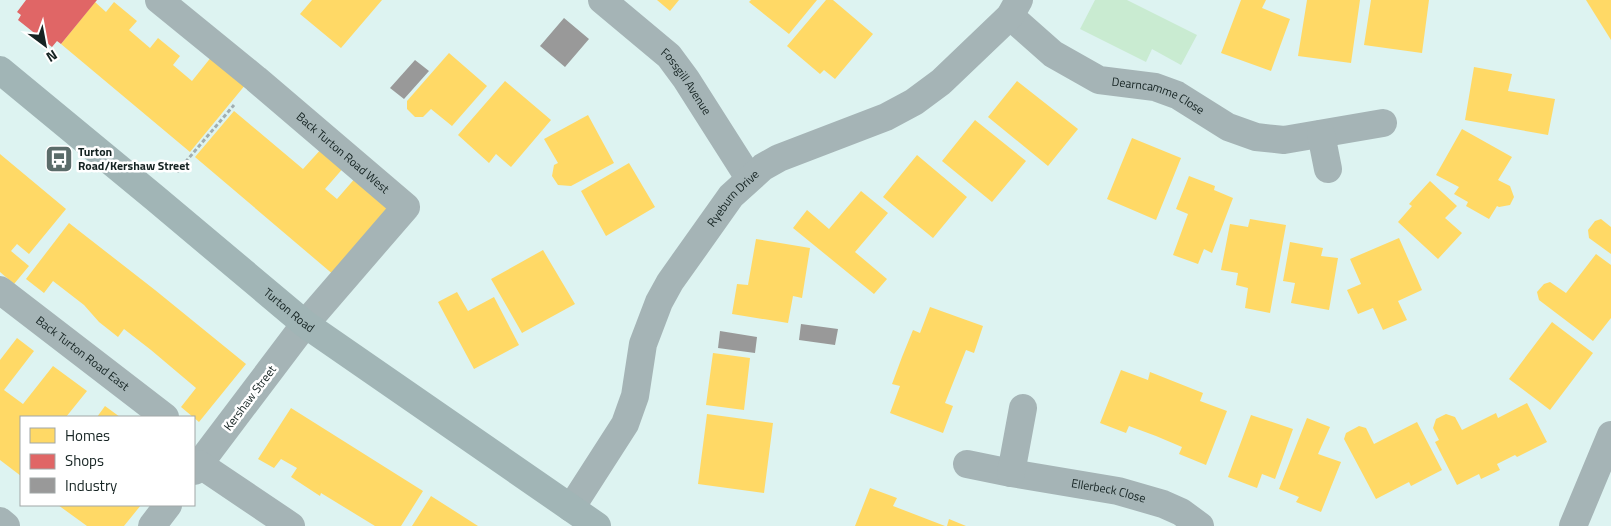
<svg xmlns="http://www.w3.org/2000/svg" width="1611" height="526" font-family="'Titillium Web',sans-serif">
  <style>
    .green { fill: #c9ebd1 }
    .homes { fill: #ffd966 }
    .shops { fill: #e06666 }
    .industry { fill: #999 }
    .lines { fill: none; stroke-linecap: round; stroke-linejoin: round }
    .path { stroke: #a1aeb0; stroke-width: 3; stroke-dasharray: 4 2.5; stroke-linecap: butt }
    .minor { stroke: #a5b4b6; stroke-width: 28 }
    .major { stroke: #a1b5b6; stroke-width: 28 }
    .labels { text-anchor: middle; stroke-width: 5; stroke-linejoin: round; paint-order: stroke }
    .street-label { font-size: 12px; fill: #152322; stroke: #fff }
    .poi-label { font-size: 12px; font-weight: bold; fill: #152322; stroke: #fff; text-anchor: start }
  </style>
  <rect width="100%" height="100%" fill="#ddf3f1"/>
  <!-- green -->
  <path class="green" d="M1095 0H1127L1197 35 1181 65 1152 49 1146 62 1080 29Z"/>
  <!-- homes -->
  <path class="homes" d="M312 0H382L341 48 300 14Z
    M657 0H679L670 11Z
    M751 0H817L789 34 749 2Z
    M826 0H833L873 34 835 79 824 70 820 74 787 46Z
    M1241 0H1266L1262 8 1290 19 1271 71 1221 53Z
    M1307 0H1360L1351 63 1298 56Z
    M1371 0H1429L1422 53 1364 45Z
    M1586 0H1611V40Z
    M95 2 106 12 114 2 137 21 129 30 150 48 158 38 180 56 173 65 192 81 212 56 246 84 190 152 61 44Z
    M449 53 487 86 452 126 431 109 423 117H415L407 109V101Z
    M1474 67 1512 74 1508 91 1555 99 1548 135 1465 120Z
    M505 81 551 120 511 167 496 154 489 163 458 135Z
    M1017 81 1078 129 1048 166 988 117Z
    M234 111 303 169 323 147 345 166 325 189 337 199 357 176 394 207 335 276 195 157Z
    M588 115 614 163 571 186 558 185 552 176 554 165 558 163 544 139Z
    M975 120 1026 161 992 202 942 161Z
    M1462 129 1512 157 1498 180 1510 186 1514 197 1510 205 1499 207 1497 206 1489 219 1466 206 1468 202 1454 194 1459 187 1436 175Z
    M1132 138 1181 158 1156 220 1107 199Z
    M0 154 66 209 29 254 17 244 11 251 29 266 14 284 0 272Z
    M917 155 967 197 933 238 883 197Z
    M629 163 655 207 606 236 581 191Z
    M1189 176 1215 186 1214 190 1233 198 1212 253 1204 249 1198 264 1173 255 1188 214 1176 209Z
    M1430 181 1457 206 1445 218 1462 233 1438 259 1398 222 1412 206 1409 204Z
    M861 191 888 213 855 252 887 279 874 294 793 228 807 210 829 229Z
    M1250 219 1286 225 1270 313 1245 308 1248 288 1236 285 1238 273 1221 270 1230 224 1248 227Z
    M1601 219 1611 227V254L1589 238 1588 230 1595 221Z
    M69 223 155 290 246 364 199 422 181 407 196 388 151 350 124 329 118 337 99 322 84 305 53 281 44 293 26 279Z
    M1399 238 1422 290 1398 301 1407 320 1383 330 1373 308 1358 314 1347 290 1361 284 1350 259Z
    M756 239 810 248 802 298 793 296 788 323 732 314 737 284 748 285Z
    M1290 242 1323 248 1321 256 1338 258 1329 310 1291 303 1295 283 1283 281Z
    M543 250 575 304 522 333 491 279Z
    M1596 254 1611 265V318L1593 341 1539 300 1537 292 1544 284 1550 282 1566 293Z
    M457 292 468 311 494 297 519 345 474 369 438 302Z
    M930 307 983 326 974 353 966 350 945 403 953 406 943 433 890 413 900 386 892 384 902 357 913 330 920 333Z
    M1552 322 1593 353 1550 410 1509 379Z
    M17 338 34 351 4 390 23 404 53 366 87 391 66 417H21V476L0 460V360Z
    M713 353 750 358 744 410 706 405Z
    M1121 370 1148 380 1150 372 1203 393 1200 401 1227 411 1206 465 1179 454 1182 447 1156 436 1129 426 1126 433 1100 423Z
    M1527 403 1547 442 1517 457 1515 455 1497 464 1500 470 1481 479 1479 474 1457 485 1435 442 1439 440 1433 428 1436 419 1446 414 1455 417 1462 430 1496 413 1498 418Z
    M105 406 120 417H97Z
    M291 408 423 491 401 526H375L321 493 320 496 291 477 297 468 281 459 274 468 258 459Z
    M707 414 773 423 764 493 698 484Z
    M1251 415 1293 429 1275 479 1262 474 1257 488 1228 477Z
    M1307 418 1330 427 1318 454 1341 462 1321 512 1296 502 1299 497 1279 489Z
    M1417 422 1442 470 1411 486 1409 482 1376 499 1344 439 1346 433 1359 426 1366 428 1374 444Z
    M870 488 897 498 893 506 945 526H855Z
    M431 496 453 510 478 526H412Z
    M58 505H141L124 526H87Z
    M949 519 966 526H947Z"/>
  <!-- shops -->
  <path class="shops" d="M26 0H97L61 44 57 41 52 47 18 20 21 15 17 12Z"/>
  <!-- industry -->
  <path class="industry" d="M564 18 589 39 565 67 540 46Z
    M415 60 429 71 404 99 390 88Z
    M801 324 838 329 835 345 799 340Z
    M720 331 757 337 755 353 718 348Z"/>
  <g class="lines">
    <!-- path -->
    <path class="path" d="M177 172 234 105"/>
    <!-- minor -->
    <g class="minor">
      <path id="s1" d="M159 0 256 79 406 207 305 324 194 471"/>
      <path id="s2" d="M602 0 669 56 686 79 749 178"/>
      <path id="s3" d="M1010 16 1053 54 1099 80 1155 87 1177 95 1228 127 1256 137 1284 140 1383 123"/>
      <path d="M1321 134 1328 169"/>
      <path id="s4" d="M0 290 165 417"/>
      <path d="M199 464 291 526"/>
      <path id="s5" d="M967 464 1011 473 1118 491 1163 504 1181 512 1200 526"/>
      <path d="M1011 473 1023 408"/>
      <path id="s6" d="M571 508 625 424 635 396 643 344 659 302 670 282 731 196 763 167 779 158 886 117 914 102 941 82 1010 16 1019 0"/>
      <path d="M0 521 6 526"/>
      <path d="M152 526 168 505"/>
      <path d="M1573 526 1611 435"/>
    </g>
    <!-- major -->
    <path class="major" id="s7" d="M0 70 155 198 305 324 597 526"/>
  </g>
  <!-- icons -->
  <defs>
    <g id="bus-square" transform="scale(1.4375)"><rect x="-9" y="-9" width="18" height="18" rx="4" fill="#5b6c6a" stroke="#fff"/><path d="M-5-6H5V4H4V6H2V4H-2V6H-4V4H-5ZM-3.5-4V0h7V-4ZM-3.5 1.2v1.5H-2V1.2ZM2 1.2v1.5H3.5V1.2Z" fill="#fff"/></g>
  </defs>
  <g fill-rule="evenodd">
    <use href="#bus-square" x="59" y="159"/>
  </g>
  <g class="labels">
    <!-- street labels -->
    <g class="street-label">
      <text dy="4" stroke="none"><textPath href="#s2" startOffset="118">Fossgill Avenue</textPath></text>
      <text dy="4" stroke="none"><textPath href="#s3" startOffset="172">Dearncamme Close</textPath></text>
      <text dy="4" stroke="none"><textPath href="#s1" startOffset="239">Back Turton Road West</textPath></text>
      <text dy="4" stroke="none"><textPath href="#s6" startOffset="355">Ryeburn Drive</textPath></text>
      <text dy="4" stroke="none"><textPath href="#s7" startOffset="376">Turton Road</textPath></text>
      <text dy="4" stroke="none"><textPath href="#s4" startOffset="104">Back Turton Road East</textPath></text>
      <text transform="translate(250 398) rotate(-53)" y="4">Kershaw Street</text>
      <text dy="4" stroke="none"><textPath href="#s5" startOffset="144">Ellerbeck Close</textPath></text>
    </g>
    <!-- poi labels -->
    <g class="poi-label">
      <text x="78" y="156">Turton<tspan x="78" dy="14">Road/Kershaw Street</tspan></text>
    </g>
  </g>
  <!-- legend -->
  <rect x="20" y="416" width="175" height="90" fill="#ffffff" stroke="#a1a7a7"/>
  <rect x="30" y="428" width="25" height="15" fill="#ffd966" stroke="#a1a7a7"/>
  <text x="65" y="441" font-size="15" fill="#152322">Homes</text>
  <rect x="30" y="454" width="25" height="15" fill="#e06666" stroke="#a1a7a7"/>
  <text x="65" y="466" font-size="15" fill="#152322">Shops</text>
  <rect x="30" y="478" width="25" height="15" fill="#999999" stroke="#a1a7a7"/>
  <text x="65" y="491" font-size="15" fill="#152322">Industry</text>
  <!-- north arrow -->
  <g transform="translate(45 45) rotate(148)" stroke="#ffffff" stroke-width="4" paint-order="stroke">
  <path d="M0-4L9 19L0 12L-9 19Z" fill="#152322"/>
  <text y="-8" font-size="14" font-weight="bold" text-anchor="middle" fill="#152322">N</text>
  </g>
</svg>
